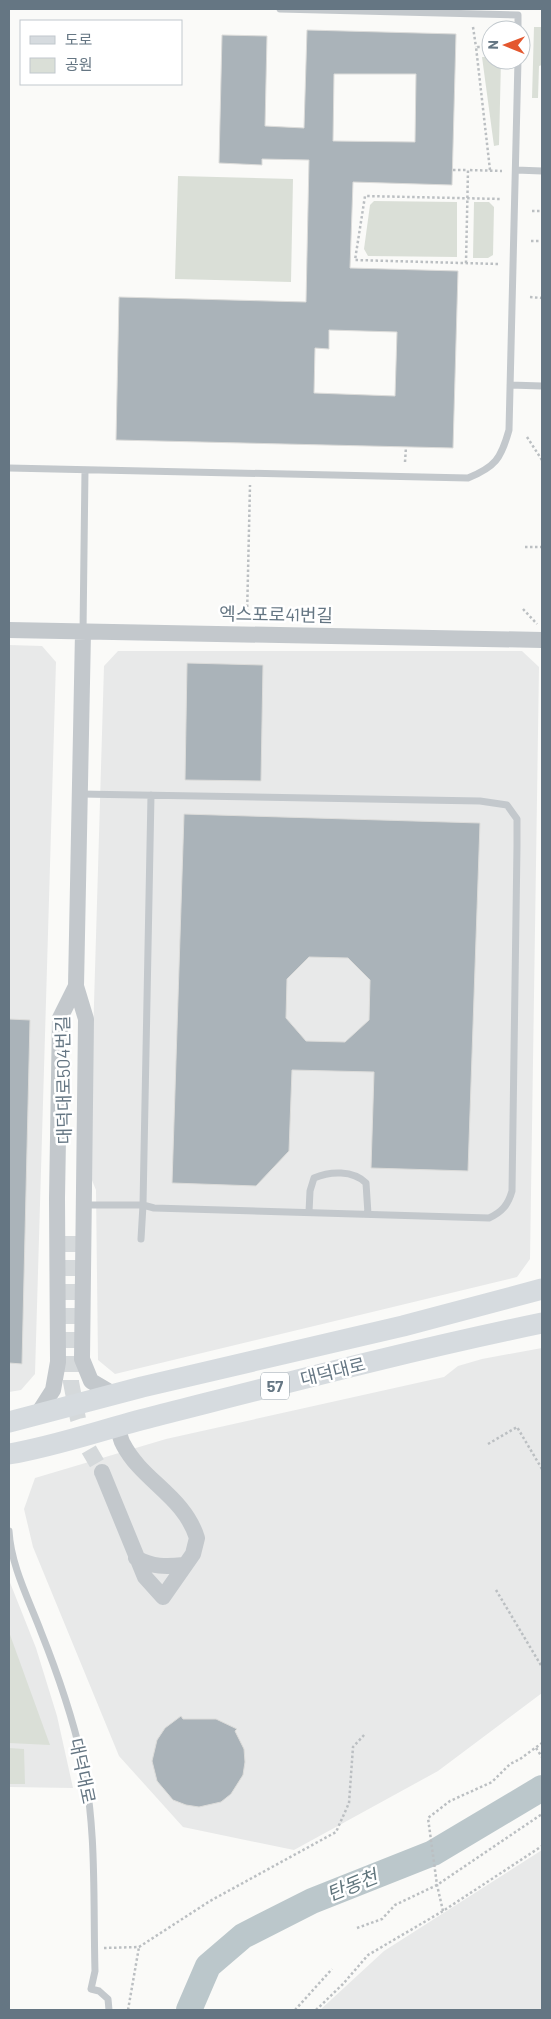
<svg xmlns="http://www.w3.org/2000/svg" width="551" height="2019" font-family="Barlow,'Noto Sans KR',sans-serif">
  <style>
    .built { fill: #e8e9e9 }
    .green { fill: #dadfd7 }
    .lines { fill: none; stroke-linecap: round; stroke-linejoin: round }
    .river { stroke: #bbc7cb; stroke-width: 26 }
    .building { fill: #aab3b9; stroke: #dcdcda; fill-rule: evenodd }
    .tertiary-tunnel { stroke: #d5d9db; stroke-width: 16; stroke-dasharray: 16 8; stroke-linecap: butt }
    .path { stroke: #bbbfc2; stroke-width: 2.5; stroke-dasharray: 2.5 2.5; stroke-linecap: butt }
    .service { stroke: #c3c8cc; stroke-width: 7 }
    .tertiary { stroke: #c3c8cc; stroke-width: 16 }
    .primary { stroke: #d6dbdf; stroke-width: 21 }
    .labels { text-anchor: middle; stroke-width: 5; stroke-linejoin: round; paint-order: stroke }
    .shield { fill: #fff; stroke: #939fa8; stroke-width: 1 }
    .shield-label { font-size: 16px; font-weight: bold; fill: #657683 }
    .street-label { font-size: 18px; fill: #657683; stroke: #fff }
    .water-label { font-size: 19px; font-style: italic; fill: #60757c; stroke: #fff }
  </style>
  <rect width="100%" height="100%" fill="#fafaf8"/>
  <!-- built -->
  <path class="built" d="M9 645 42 646 56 662 35 1374 21 1390 9 1392Z
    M118 651H522L539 667 530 1259 517 1277 115 1374 98 1360 96 1190 89 1173 104 666Z
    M542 1348V1693L438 1771 294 1850 183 1827 119 1756 33 1547 24 1509 35 1478 166 1439 444 1377 458 1366 482 1359Z
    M9 1580 36 1648 57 1716 73 1788 9 1787Z
    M542 1850V2010H320L384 1951Z"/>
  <!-- green -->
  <path class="green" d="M534 27H542V65L539 66 538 98H532Z
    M482 57H491V60H501L499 145 494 146Z
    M178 176 293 179 291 282 175 279Z
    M374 201 457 202V257L368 256 364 249 370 205Z
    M474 202H489L494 207 493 255 488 258H473Z
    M9 1632 50 1745 9 1743Z
    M9 1748 24 1749 25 1784H9Z"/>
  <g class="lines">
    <!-- river -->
    <path class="river" d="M189 2010 208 1966 243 1936 312 1901 433 1853 542 1788"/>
  </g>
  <!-- building -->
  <path class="building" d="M307 30 456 34 452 185 353 182 350 268 458 271 453 448 116 440 119 297 306 302 309 160 262 159V165L219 163 222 35 267 36 265 126 304 128ZM334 74H416L415 142 333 141ZM329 330 397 332 395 396 314 393 315 348 329 349Z
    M187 663 263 665 261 781 185 780Z
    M184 814 480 823 468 1171 371 1168 374 1072 292 1070 289 1151 256 1186 172 1183ZM309 957 348 958 370 980 369 1020 345 1042 306 1041 286 1018 287 979Z
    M9 1019 30 1020 22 1364 9 1363Z
    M181 1716 183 1719H216L237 1729 235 1731 244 1749 245 1762 243 1775 231 1794 221 1802 199 1807 186 1805 173 1800 157 1781 152 1761 157 1740 165 1728Z"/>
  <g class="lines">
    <!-- tertiary-tunnel -->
    <path class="tertiary-tunnel" d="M73 1236 71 1382 78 1419 88 1448 102 1472"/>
    <!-- path -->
    <path class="path" d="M473 27 476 47
      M453 170H468
      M490 170 476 47H491
      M532 211H542
      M531 241H542
      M466 263 468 170 502 171
      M498 264 355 260 365 196 501 199
      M530 297 542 298
      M527 437 542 460
      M405 462 406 447
      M525 547H542
      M523 609 537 624
      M247 617 250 485
      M488 1444 517 1427 542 1469
      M496 1590 542 1667
      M536 1748 542 1757
      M443 1911 437 1885 428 1818 450 1801 492 1782 510 1764 520 1759 542 1743
      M357 1928 382 1919 395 1905 437 1885 542 1814
      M104 1948 139 1947 210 1901 336 1832 349 1803 353 1747 365 1734
      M128 2010 139 1947
      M295 2010 332 1969
      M316 2010 343 1984 368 1955 443 1911 542 1846"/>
    <!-- service -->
    <path class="service" d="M280 9 518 15V30
      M516 170 542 171
      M510 385 542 386
      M9 468 468 478C495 467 501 459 509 430L518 60
      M83 632 85 470
      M80 794 480 801 507 805 517 819V846L512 1191C508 1205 502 1212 489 1218L154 1208 143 1205 151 795
      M85 1205H143L141 1239
      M309 1212 310 1191 314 1178C330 1171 353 1170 366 1183L368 1214
      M9 1531C11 1566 29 1600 41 1632 57 1672 72 1716 82 1759 97 1828 93 1900 95 1971L91 1989 99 1991 108 1999 109 2010"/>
    <!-- tertiary -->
    <path class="tertiary" d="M9 630 542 640
      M83 632 76 986 86 1019 82 1359 91 1381 113 1394
      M37 1415 53 1390 58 1362 57 1198 60 1018 76 986
      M102 1472 145 1577 163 1597 193 1554 197 1538C184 1496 142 1481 123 1444 120 1439 119 1431 118 1425
      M136 1558C153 1567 165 1567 184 1565"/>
    <!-- primary -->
    <path class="primary" d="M9 1422 142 1387 403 1326 542 1289
      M9 1454C57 1446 104 1429 152 1417 282 1384 411 1350 542 1323"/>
  </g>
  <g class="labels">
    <!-- shield labels -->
    <rect class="shield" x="261" y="1372.5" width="28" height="27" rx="4"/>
    <g class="shield-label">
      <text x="275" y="1392">57</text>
    </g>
    <!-- street labels -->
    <g class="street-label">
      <text transform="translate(276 615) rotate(1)" y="6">엑스포로41번길</text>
      <text transform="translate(64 1080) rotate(-91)" y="6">대덕대로504번길</text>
      <text transform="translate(333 1372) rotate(-14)" y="6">대덕대로</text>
      <text transform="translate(82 1771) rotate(78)" y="6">대덕대로</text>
    </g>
    <!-- water labels -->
    <g class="water-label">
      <text transform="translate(352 1885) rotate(-22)" y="7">탄동천</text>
    </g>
  </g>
  <!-- border -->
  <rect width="551" height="2019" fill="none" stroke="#657683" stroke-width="20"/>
  <!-- legend -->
  <rect x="20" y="20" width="162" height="65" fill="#ffffff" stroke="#c1c8cd"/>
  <rect x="30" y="36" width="25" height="8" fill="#d6dbdf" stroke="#c1c8cd"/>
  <text x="65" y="45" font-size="15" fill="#657683">도로</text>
  <rect x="30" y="58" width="25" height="15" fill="#dadfd7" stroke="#c1c8cd"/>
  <text x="65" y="70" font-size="15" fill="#657683">공원</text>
  <!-- north arrow -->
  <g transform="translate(506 45) rotate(271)"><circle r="24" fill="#ffffff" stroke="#c1c8cd"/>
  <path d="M0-4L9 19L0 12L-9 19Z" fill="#e4572e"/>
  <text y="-8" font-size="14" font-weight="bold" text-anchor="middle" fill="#657683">N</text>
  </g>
</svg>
